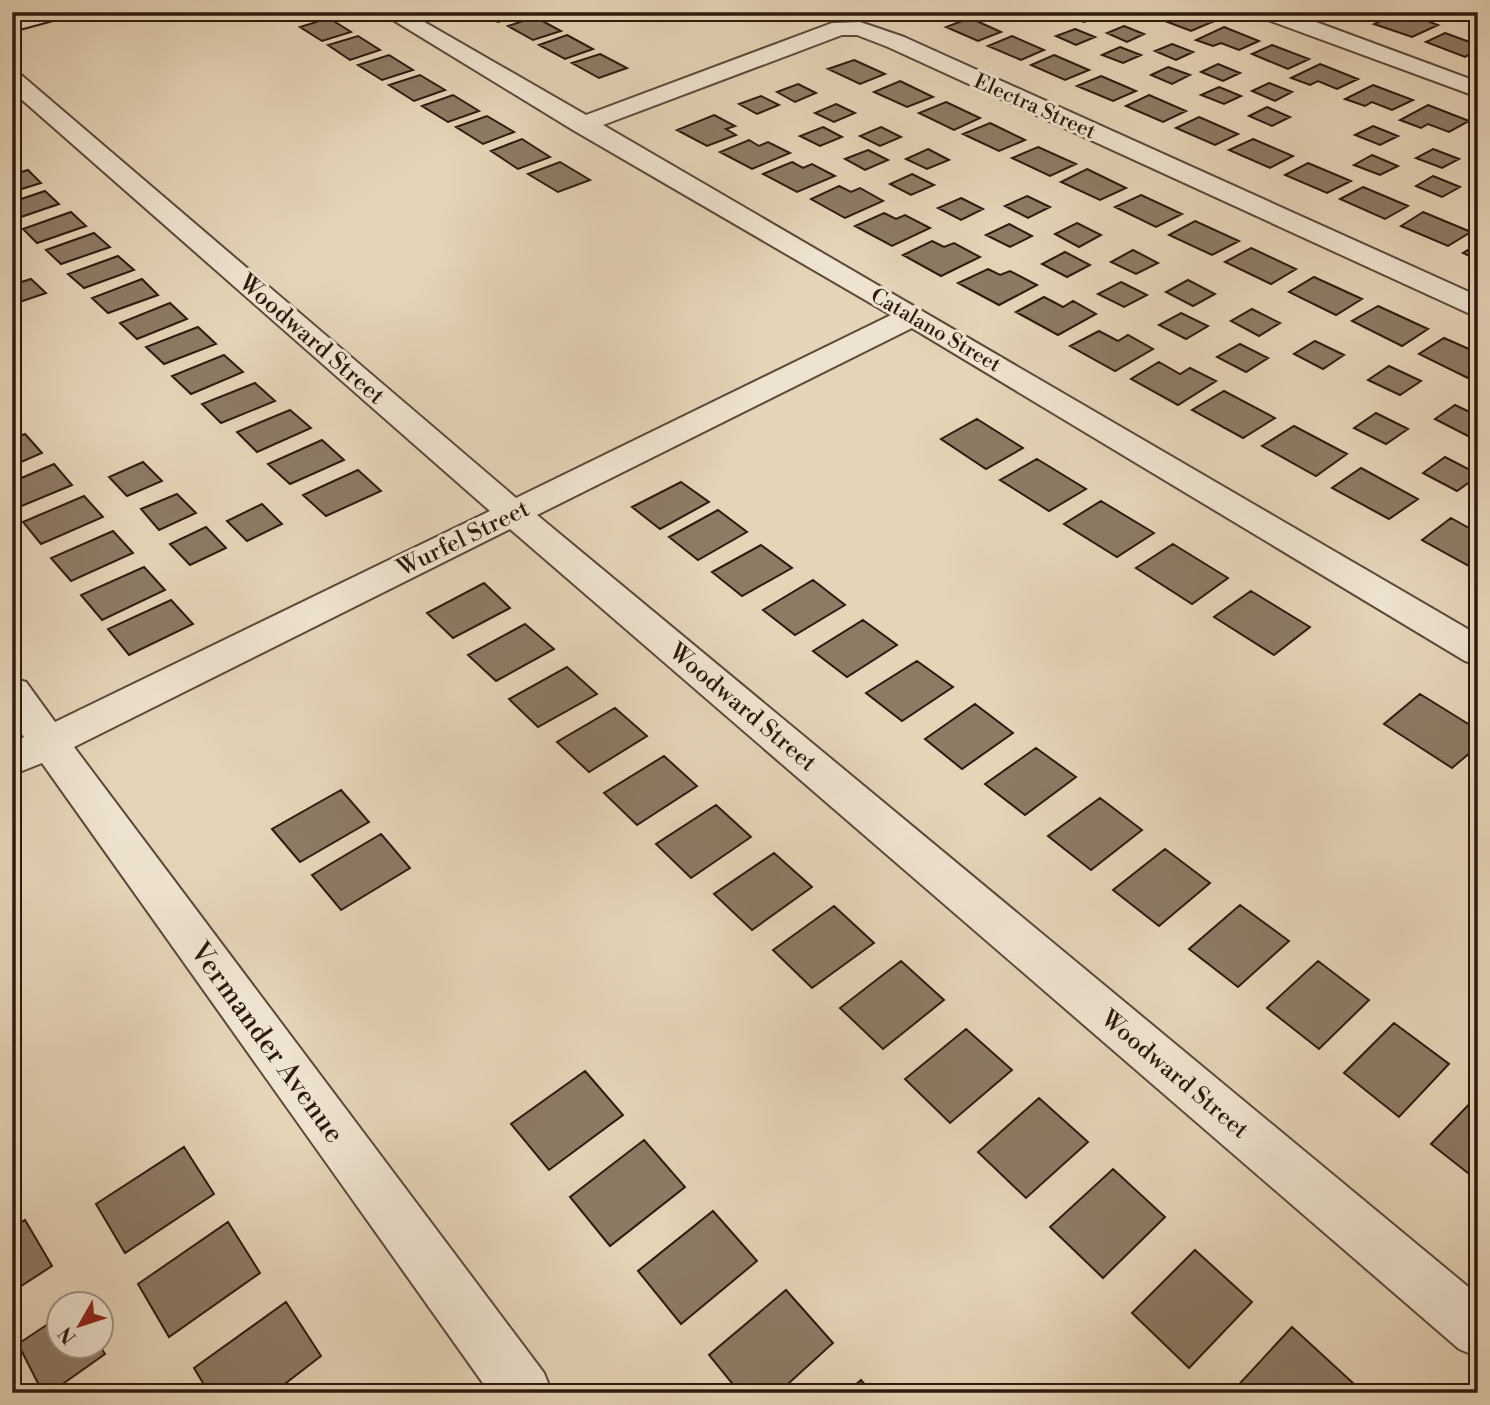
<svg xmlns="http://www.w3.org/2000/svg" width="1490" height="1405" font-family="'Libre Bodoni',serif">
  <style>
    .building { fill: #8d7b66; stroke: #2d1a0e; stroke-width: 2 }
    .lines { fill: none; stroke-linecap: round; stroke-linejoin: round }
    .street-casing { stroke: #5b4838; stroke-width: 4 }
    .secondary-casing { stroke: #2d1a0e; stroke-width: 4 }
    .street { fill: #eee3d0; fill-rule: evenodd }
    .secondary { fill: #eee3d0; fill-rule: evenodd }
    .labels { text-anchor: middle; stroke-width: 6; stroke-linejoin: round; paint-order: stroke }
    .far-street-label { font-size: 21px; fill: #2d1a0e; stroke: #eee3d0 }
    .street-label { font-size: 24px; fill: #2d1a0e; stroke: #eee3d0 }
    .near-street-label { font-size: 28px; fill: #2d1a0e; stroke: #eee3d0 }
  </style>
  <rect width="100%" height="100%" fill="#e5d4b7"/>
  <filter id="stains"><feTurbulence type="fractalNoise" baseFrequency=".00286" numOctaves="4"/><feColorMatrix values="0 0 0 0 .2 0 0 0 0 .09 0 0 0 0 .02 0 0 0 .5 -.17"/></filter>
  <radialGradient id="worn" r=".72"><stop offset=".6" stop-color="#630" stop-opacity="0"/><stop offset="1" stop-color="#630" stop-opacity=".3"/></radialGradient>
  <!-- building -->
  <path class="building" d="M276 12H312L287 20Z
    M480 12H524L526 13 498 22Z
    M928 12H964L945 20Z
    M1070 12H1093L1101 15 1084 22 1064 15Z
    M1171 12H1186L1212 22 1191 31 1157 18Z
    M1393 15 1406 19 1414 16 1438 25 1412 37 1374 24Z
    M535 17 561 31 533 40 508 26Z
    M329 18 351 32 322 41 300 27Z
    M970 18 1001 32 978 41 946 27Z
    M1124 26 1144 34 1127 42 1107 33Z
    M1224 27 1259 41 1239 50 1221 43 1213 46 1196 40Z
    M1075 29 1095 37 1076 45 1056 36Z
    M1445 33 1478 45V50L1465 57 1426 42Z
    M567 35 593 49 565 59 539 45Z
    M358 36 380 50 350 60 328 45Z
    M1012 36 1044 50 1021 60 988 46Z
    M1172 44 1193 52 1176 60 1155 51Z
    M1272 45 1309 59 1288 69 1252 54Z
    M1120 47 1141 55 1123 63 1102 55Z
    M600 54 627 68 599 78 572 63Z
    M389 55 413 70 382 80 358 65Z
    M1054 55 1089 70 1065 80 1031 65Z
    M854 60 885 74 860 84 828 69Z
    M1218 64 1240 73 1223 81 1201 72Z
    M1320 64 1358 79 1337 89 1318 81 1310 85 1291 78Z
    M1168 67 1190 75 1172 84 1151 75Z
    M420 75 445 90 414 101 389 85Z
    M1101 76 1136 91 1113 101 1077 86Z
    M900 81 933 97 907 107 874 92Z
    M1269 83 1292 92 1275 101 1252 91Z
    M798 84 816 93 795 102 777 92Z
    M1373 85 1413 100 1392 110 1372 102 1365 106 1345 99Z
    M1219 87 1241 96 1224 104 1201 95Z
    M453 95 479 111 448 122 422 106Z
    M1149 95 1186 111 1163 122 1126 106Z
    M761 96 779 105 757 114 739 104Z
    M946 102 980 118 954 130 919 113Z
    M836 104 855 113 834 122 815 113Z
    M1428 105 1469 121 1449 132 1428 124 1421 128 1400 120Z
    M1267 107 1290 117 1272 126 1249 116Z
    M714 115 735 126 726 129 736 135 707 146 677 130Z
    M487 116 514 132 483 144 456 127Z
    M1199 117 1238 134 1215 145 1176 128Z
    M990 123 1025 140 999 151 963 134Z
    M1373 126 1398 136 1380 145 1355 135Z
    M823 127 842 137 820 146 800 136Z
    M881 127 901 137 880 146 860 136Z
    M522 139 550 157 518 169 491 151Z
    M1253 139 1293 156 1270 168 1229 150Z
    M749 140 759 146 768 142 790 153 752 169 720 152Z
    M1038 147 1076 164 1050 176 1012 158Z
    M928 149 949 160 927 169 906 159Z
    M1433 149 1459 159 1442 168 1416 158Z
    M868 150 888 160 865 170 845 159Z
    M1372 155 1398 166 1380 175 1354 165Z
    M560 162 590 180 558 192 528 174Z
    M792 162 803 168 812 164 835 176 797 192 763 174Z
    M1308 163 1351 181 1327 193 1285 175Z
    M1087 169 1126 188 1100 200 1061 182Z
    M28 170 41 183 12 192V175Z
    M912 174 934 185 911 195 890 184Z
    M1433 176 1460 187 1442 197 1416 186Z
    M839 186 851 192 860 188 883 201 845 218 811 199Z
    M1363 187 1408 206 1385 219 1340 199Z
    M45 191 59 204 12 220V202Z
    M1141 195 1182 214 1156 227 1115 207Z
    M1027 196 1050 207 1028 218 1005 206Z
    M961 198 983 209 961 220 938 208Z
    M71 212 86 226 37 243 23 229Z
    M1423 212 1471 232 1448 246 1401 226Z
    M884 213 896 219 905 215 930 228 892 246 855 226Z
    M1195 221 1239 241 1212 255 1169 235Z
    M1077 223 1101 235 1079 247 1055 234Z
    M1009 224 1032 236 1010 247 986 235Z
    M94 233 110 247 61 264 46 250Z
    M932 241 944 247 954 243 980 257 941 276 903 255Z
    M1478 244V260L1463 253Z
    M1251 248 1296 269 1271 284 1225 262Z
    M1133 250 1158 263 1136 274 1111 262Z
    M1065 252 1090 265 1067 277 1042 264Z
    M118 256 134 270 84 288 68 274Z
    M988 269 1000 275 1010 271 1037 285 999 305 958 283Z
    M1314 277 1362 299 1336 315 1289 292Z
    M31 279 46 293 14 304 12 285Z
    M142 279 158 295 108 313 92 298Z
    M1188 280 1215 294 1193 306 1166 292Z
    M1121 282 1147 295 1124 307 1098 294Z
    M1044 297 1063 307 1073 301 1096 314 1058 335 1016 312Z
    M170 303 187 319 137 339 120 323Z
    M1378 306 1428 329 1402 346 1352 321Z
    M1252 309 1280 323 1259 336 1231 321Z
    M1181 313 1208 326 1186 339 1159 325Z
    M198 327 216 344 164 364 146 347Z
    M1099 331 1118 341 1128 335 1153 349 1115 371 1070 346Z
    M1444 338 1478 353V376L1472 380 1419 354Z
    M1315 341 1344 355 1323 369 1294 354Z
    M1240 344 1268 358 1246 372 1217 357Z
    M224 355 243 372 191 394 172 376Z
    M1159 362 1180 374 1190 368 1216 381 1178 405 1131 379Z
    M1389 366 1421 381 1400 395 1368 380Z
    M255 383 275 401 221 423 202 404Z
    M1224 391 1275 418 1243 438 1192 410Z
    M1455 405 1478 416V428L1468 436 1435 419Z
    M290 410 311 428 257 452 237 432Z
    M1376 413 1408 429 1386 444 1354 428Z
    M977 419 1023 448 986 469 941 439Z
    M1294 426 1347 454 1316 476 1262 446Z
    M25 434 42 453 12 466V439Z
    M322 440 344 460 290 484 268 464Z
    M1445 457 1478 474V476L1457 491 1423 473Z
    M1037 459 1086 489 1049 511 1000 480Z
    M143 462 162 481 127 496 109 477Z
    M54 464 72 485 12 510V482Z
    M1361 468 1418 499 1389 519 1332 488Z
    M358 470 381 491 326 516 303 495Z
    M681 482 709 502 660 529 632 507Z
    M177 494 196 513 159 530 141 509Z
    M84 496 103 517 41 544 23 522Z
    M1101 501 1154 533 1117 557 1064 524Z
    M262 504 282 524 247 541 227 521Z
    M718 510 747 532 698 560 669 537Z
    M1451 518 1478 533V571L1422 540Z
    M206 527 226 548 190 565 170 544Z
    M113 531 133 553 71 581 51 558Z
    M1173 544 1228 578 1192 604 1136 568Z
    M761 545 792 568 742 596 712 572Z
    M144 567 165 590 102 620 81 595Z
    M813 580 845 605 795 635 763 610Z
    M484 583 510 608 453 638 427 613Z
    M1251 591 1310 627 1274 655 1214 617Z
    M171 600 193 624 129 655 108 629Z
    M863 620 897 645 847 677 813 651Z
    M525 624 554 649 496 681 468 655Z
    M917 661 953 687 902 721 866 693Z
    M567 667 597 694 538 727 509 699Z
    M1420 694 1478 730V746L1452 768 1384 724Z
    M975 704 1013 733 962 769 925 739Z
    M615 708 647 736 589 772 557 742Z
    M1036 748 1076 777 1025 815 985 784Z
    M664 756 697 786 637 825 604 793Z
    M341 790 369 822 300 862 272 829Z
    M1100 798 1142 830 1091 870 1048 836Z
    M716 805 751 837 691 878 656 844Z
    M381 834 410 868 341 910 312 875Z
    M1165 849 1210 883 1159 926 1113 890Z
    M774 853 812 887 752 930 714 894Z
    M1240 905 1289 941 1238 987 1189 949Z
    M834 906 874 943 812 988 773 950Z
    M901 961 944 1000 883 1049 840 1008Z
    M1318 961 1369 1000 1319 1049 1267 1008Z
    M1394 1023 1449 1064 1399 1117 1344 1073Z
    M966 1029 1012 1070 950 1123 905 1079Z
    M585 1071 623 1115 549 1170 511 1124Z
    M1478 1095V1181L1431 1144Z
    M1039 1098 1088 1142 1026 1198 978 1152Z
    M644 1140 685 1187 610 1246 570 1197Z
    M184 1147 214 1194 125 1253 96 1204Z
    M1113 1169 1165 1217 1103 1278 1050 1227Z
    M713 1211 757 1261 681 1324 638 1271Z
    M25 1220 52 1266 12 1292V1228Z
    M228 1222 260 1273 169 1337 138 1284Z
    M1195 1250 1252 1302 1189 1368 1132 1313Z
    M786 1290 833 1343 778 1393H740L709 1355Z
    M286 1302 321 1356 273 1393H209L194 1368Z
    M60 1316V1346H100L105 1354 50 1393H43L18 1344Z
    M1292 1327 1353 1383 1344 1393H1231Z
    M861 1380 872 1393H846Z"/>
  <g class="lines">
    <!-- street casing -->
    <g class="street-casing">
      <path id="street" d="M380 12H407L586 115 832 23 860 22 904 37 1478 296V316L1468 313 888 47 857 35H842L603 125 1478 635V665L1465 661 912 328 537 515 1478 1295V1357L1459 1349 510 529 74 747 544 1373 552 1393H490L42 763 12 775V743L24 737 12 721V678L26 682 55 722 490 511 12 91V72L20 74 516 498 891 315 573 130Z
        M1257 12H1289L1478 82V97L1260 17Z"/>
    </g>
    <!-- secondary casing -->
    <g class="secondary-casing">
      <path id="secondary" d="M30 12H67L64 17 12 31V17Z"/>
    </g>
    <!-- street -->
    <use href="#street" class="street"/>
    <!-- secondary -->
    <use href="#secondary" class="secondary"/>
  </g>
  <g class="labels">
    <!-- far-street labels -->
    <g class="far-street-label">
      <text transform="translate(1035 106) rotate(24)" y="7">Electra Street</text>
      <text transform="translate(936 330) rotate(30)" y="7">Catalano Street</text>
    </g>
    <!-- street labels -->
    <g class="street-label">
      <text transform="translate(312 339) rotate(41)" y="8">Woodward Street</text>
      <text transform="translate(463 538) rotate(-26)" y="8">Wurfel Street</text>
      <text transform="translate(743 707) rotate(40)" y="8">Woodward Street</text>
      <text transform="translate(1175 1074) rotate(40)" y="8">Woodward Street</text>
    </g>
    <!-- near-street labels -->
    <g class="near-street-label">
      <text transform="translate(268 1042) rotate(54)" y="10">Vermander Avenue</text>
    </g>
  </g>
  <!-- margin -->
  <rect width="1490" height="1405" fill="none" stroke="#e5d4b7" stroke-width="42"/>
  <rect x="14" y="14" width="1462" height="1377" fill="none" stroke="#2d1a0e" stroke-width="3.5"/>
  <rect x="21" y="21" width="1448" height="1363" fill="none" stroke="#2d1a0e" stroke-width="2"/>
  <!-- north arrow -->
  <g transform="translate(80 1325) rotate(231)"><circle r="33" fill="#eee3d0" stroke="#a19382" stroke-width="2"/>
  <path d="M0-5L12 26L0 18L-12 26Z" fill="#8f2418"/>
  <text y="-10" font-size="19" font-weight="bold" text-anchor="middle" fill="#2d1a0e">N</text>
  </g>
  <rect width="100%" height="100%" filter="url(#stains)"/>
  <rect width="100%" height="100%" fill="url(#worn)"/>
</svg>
